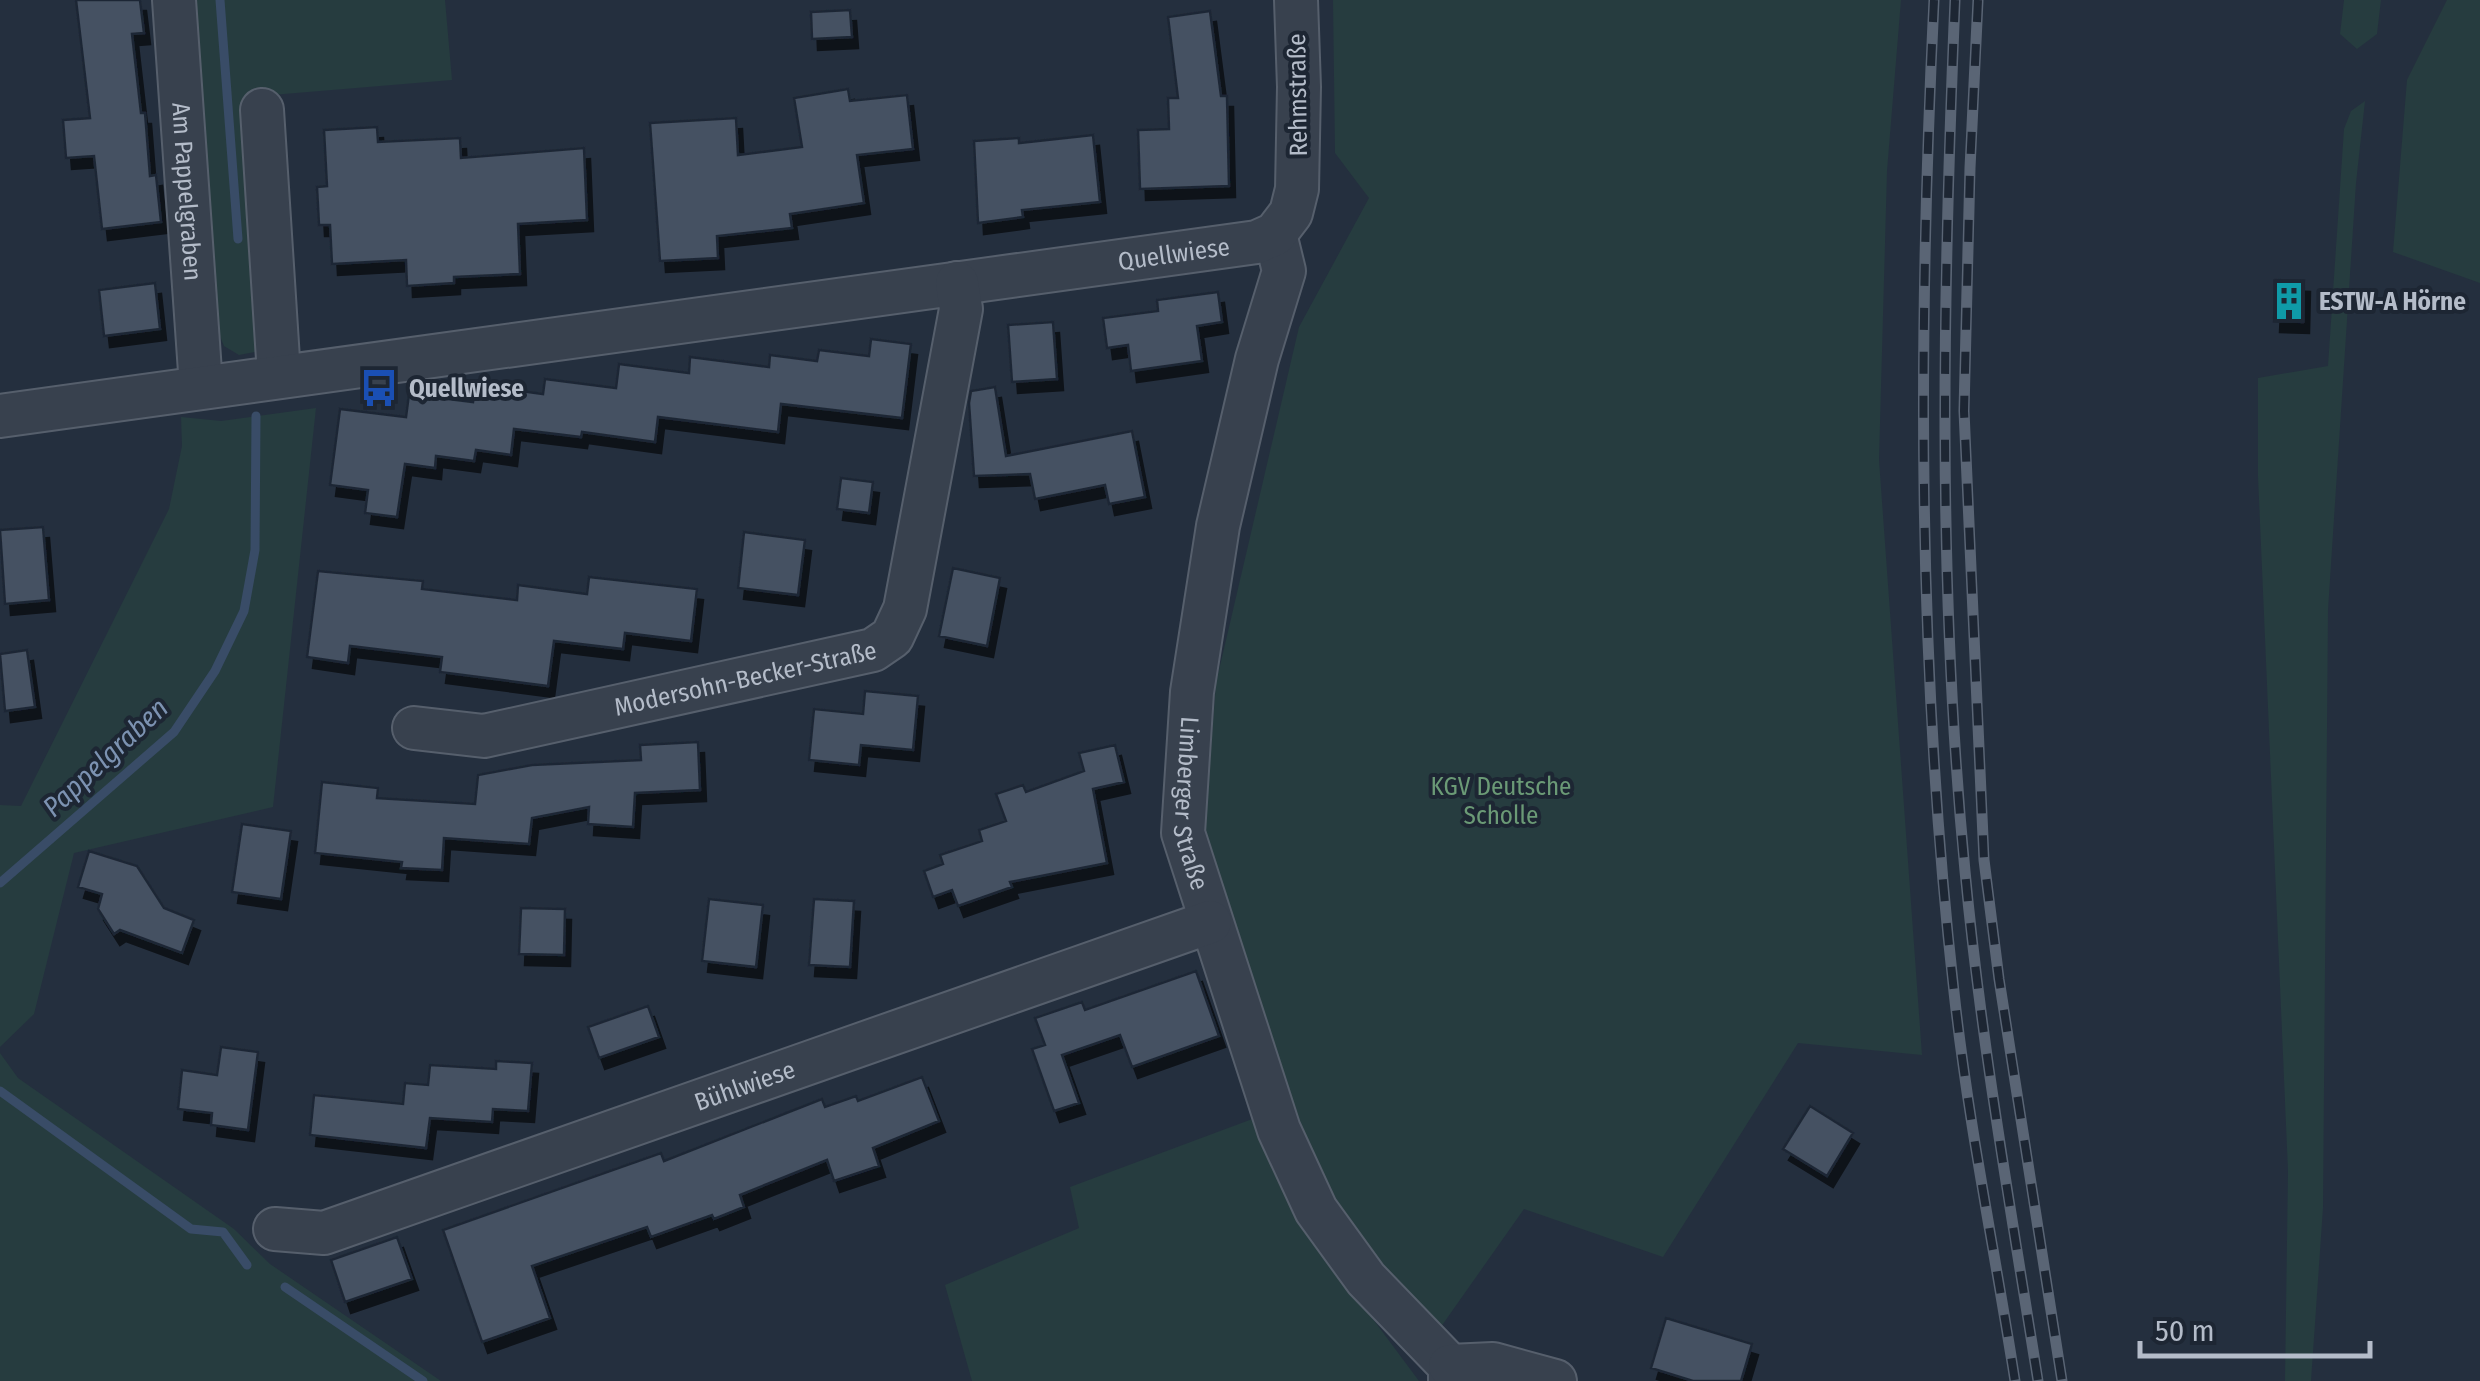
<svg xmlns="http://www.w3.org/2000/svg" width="2480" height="1381" font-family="'Fira Sans Condensed',sans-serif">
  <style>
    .green { fill: #263c3f }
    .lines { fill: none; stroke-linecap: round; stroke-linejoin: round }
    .stream { stroke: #394c67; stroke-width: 9 }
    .building { fill: #455162; stroke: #1f2835; stroke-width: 2.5; filter: url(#shadow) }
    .minor-casing { stroke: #565f6c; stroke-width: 46 }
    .minor { stroke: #38414e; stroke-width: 42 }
    .rail-casing { stroke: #5a6575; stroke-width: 11 }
    .rail { stroke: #1d2633; stroke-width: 8; stroke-dasharray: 22; stroke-linecap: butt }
    .labels { text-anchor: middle; stroke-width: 8; stroke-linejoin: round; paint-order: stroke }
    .street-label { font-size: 25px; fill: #b4bcc9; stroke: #1d2633 }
    .poi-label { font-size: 25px; font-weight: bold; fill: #b4bcc9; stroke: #1d2633; text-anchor: start }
    .park-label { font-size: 25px; fill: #6b9a76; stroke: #1d2633 }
    .water-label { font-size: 28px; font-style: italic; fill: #7c92b1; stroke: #1d2633 }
  </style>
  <defs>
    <filter id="shadow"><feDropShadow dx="6" dy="11" stdDeviation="0" flood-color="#0009"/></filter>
  </defs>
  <rect width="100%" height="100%" fill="#242f3e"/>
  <!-- green -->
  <path class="green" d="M186 0H445L452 80 272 95 270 349 239 355 224 346 218 331Z
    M1333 0H1901L1887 171 1879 460 1922 1055 1798 1043 1663 1257 1524 1209 1438 1331 1378 1270 1316 1180 1204 839 1216 683 1299 327 1369 198 1335 153Z
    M2344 0H2381L2377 34 2357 49 2340 34Z
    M2447 0H2480V283L2393 252 2407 80Z
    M2365 101 2356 183 2328 610 2323 1208 2311 1381H2285L2288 1171 2258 476V378L2328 366 2344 129 2351 111Z
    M316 408 273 807 74 853 34 1014 0 1047V805L21 806 169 509 182 446 181 417 221 421Z
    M0 1053 18 1078 234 1229 270 1264 441 1381H0Z
    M1255 1118 1300 1221 1419 1381H972L945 1285 1079 1228 1070 1187Z"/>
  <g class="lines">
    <!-- stream -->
    <path class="stream" d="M220 0 238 239
      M0 883 174 732 215 671 244 611 255 550 256 416
      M0 1091 191 1229 223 1232 247 1265
      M285 1287 423 1381"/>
  </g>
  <!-- building -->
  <path class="building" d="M76 0H140L144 33 132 34 141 113H145L150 176 156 175 161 222 102 229 94 156 66 158 63 120 90 118Z
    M850 10 852 37 812 39 811 12Z
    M1210 11 1221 96H1227L1229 186 1140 189 1138 130 1169 129 1168 98H1178L1168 17Z
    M848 89 850 101 907 95 913 149 857 155 864 203 790 214 792 228 717 236 718 258 660 261 650 123 736 118 738 155 802 147 794 98Z
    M377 127 378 142 460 138 461 158 584 148 587 220 518 224 520 274 454 277V283L407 286 406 260 332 264 330 225H319L317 187 327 186 324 130Z
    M1093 135 1100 202 1022 210 1023 217 978 223 974 141 1019 138V143Z
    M2276 280 2304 281 2303 322 2274 321Z
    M155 283 160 329 104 336 99 290Z
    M1218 292 1222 322 1197 326 1202 361 1131 371 1128 345 1107 348 1103 318 1158 311 1157 300Z
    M1053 322 1057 379 1012 382 1008 325Z
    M871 339 911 344 902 418 781 404 778 432 658 417 655 442 582 432 581 437 514 429 511 455 476 450 474 461 436 456 435 468 405 464 397 517 365 513 368 490 330 485 340 409 406 417 409 394 473 402 476 385 543 394 545 379 616 388 619 364 689 373 690 357 769 367 770 355 817 361 819 350 869 356Z
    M995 387 1006 456 1132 431 1145 497 1109 504 1105 485 1035 499 1030 474 974 476 969 403 971 391Z
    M841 478 873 482 869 513 837 509Z
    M43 527 49 600 5 604 0 530Z
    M744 532 805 540 798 595 738 588Z
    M953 568 1000 578 987 646 939 636Z
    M318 571 423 581 422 589 517 600 518 585 587 594 589 577 697 589 691 641 625 633 623 649 554 641 548 686 440 672 442 657 350 646 348 663 307 657Z
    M27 650 35 707 5 711 0 654Z
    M865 691 918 696 913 750 861 745 859 765 809 760 814 709 863 714Z
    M698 742 700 790 635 793 633 827 588 824 589 807 532 818 529 844 444 838 442 870 401 868 402 862 315 853 322 782 378 788 377 798 475 804 478 775 532 765 641 760 640 745Z
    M1115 745 1124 782 1093 789 1107 863 1010 882 1012 887 958 906 952 890 933 897 924 871 943 864 940 855 982 841 979 830 1006 821 996 794 1023 785 1026 792 1084 771 1079 753Z
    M242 824 291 831 281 899 232 892Z
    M89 851 137 866 164 908 194 920 182 953 120 930 114 934 98 909 102 894 78 887Z
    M709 899 763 905 756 967 702 961Z
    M814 899 854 901 850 967 809 965Z
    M521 908 565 909 564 955 519 954Z
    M1196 971 1219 1036 1132 1067 1120 1035 1062 1055 1079 1103 1054 1111 1032 1049 1045 1045 1035 1018 1082 1002 1085 1010Z
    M648 1006 659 1037 599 1058 588 1027Z
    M221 1047 258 1052 248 1130 211 1125 212 1113 178 1109 182 1070 217 1075Z
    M496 1061 532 1063 528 1111 493 1109 492 1122 430 1118 426 1148 310 1135 314 1095 403 1104 405 1083 428 1085 430 1065 496 1069Z
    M922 1077 939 1121 873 1148 879 1166 834 1181 827 1160 740 1195 744 1207 714 1219 712 1215 651 1237 647 1227 532 1266 550 1318 482 1342 443 1230 661 1153 664 1161 822 1099 825 1107 856 1096 858 1101Z
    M1810 1106 1853 1133 1827 1176 1783 1149Z
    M397 1237 412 1279 345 1302 331 1260Z
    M1666 1318 1752 1344 1741 1381H1693L1651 1368Z"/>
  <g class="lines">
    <!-- minor casing -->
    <g class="minor-casing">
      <g id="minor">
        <path id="s1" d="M174 0 201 386"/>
        <path d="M262 110 279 375"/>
        <path id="s2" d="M1275 234 1284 271 1257 359 1218 526 1192 692 1183 833 1279 1130 1316 1210 1366 1279 1450 1366V1381"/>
        <path id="s3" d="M0 416 1257 242 1275 234 1291 213 1297 189 1299 87 1296 0"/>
        <path id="s4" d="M414 728 484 736 873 650 892 637 905 609 961 309 957 283"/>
        <path id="s5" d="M275 1229 324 1233 1210 922"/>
        <path d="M1450 1366 1493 1364 1555 1381"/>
      </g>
    </g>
    <!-- minor -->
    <use href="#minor" class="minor"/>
    <!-- rail casing -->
    <g class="rail-casing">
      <path id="rail" d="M1934 0C1918 331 1917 662 1954 992 1968 1122 1995 1252 2015 1381
        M1955 0C1943 290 1937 581 1965 871 1981 1042 2011 1211 2038 1381
        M1978 0 1970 168 1964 411 1984 860 1999 979 2062 1381"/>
    </g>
    <!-- rail -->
    <use href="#rail" class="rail"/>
  </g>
  <!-- icons -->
  <defs>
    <g id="building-bare" transform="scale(3)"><path d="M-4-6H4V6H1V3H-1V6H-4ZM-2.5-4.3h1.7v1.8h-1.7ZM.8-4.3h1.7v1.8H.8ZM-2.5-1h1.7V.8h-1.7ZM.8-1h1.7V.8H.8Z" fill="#0f9aa8" stroke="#1d2633" stroke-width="2.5" paint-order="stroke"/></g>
    <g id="bus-bare" transform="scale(3)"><path d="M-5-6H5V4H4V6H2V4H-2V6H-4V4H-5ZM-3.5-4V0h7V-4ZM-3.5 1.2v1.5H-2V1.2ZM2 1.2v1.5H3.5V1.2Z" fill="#1a4fb4" stroke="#1d2633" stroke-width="2.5" paint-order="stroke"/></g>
  </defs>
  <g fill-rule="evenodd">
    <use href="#building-bare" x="2289" y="301"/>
    <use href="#bus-bare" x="379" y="388"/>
  </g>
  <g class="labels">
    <!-- street labels -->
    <g class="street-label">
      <text transform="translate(1297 95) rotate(-91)" y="9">Rehmstraße</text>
      <text dy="9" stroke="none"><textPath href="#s1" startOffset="192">Am Pappelgraben</textPath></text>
      <text dy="9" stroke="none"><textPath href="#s3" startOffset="1185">Quellwiese</textPath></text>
      <text dy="9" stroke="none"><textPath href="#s4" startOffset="338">Modersohn-Becker-Straße</textPath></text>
      <text dy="9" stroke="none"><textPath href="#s2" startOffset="582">Limberger Straße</textPath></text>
      <text dy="9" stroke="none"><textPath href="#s5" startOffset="495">Bühlwiese</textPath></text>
    </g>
    <!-- poi labels -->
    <g class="poi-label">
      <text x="2319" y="310">ESTW-A Hörne</text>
      <text x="409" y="397">Quellwiese</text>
    </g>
    <!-- park labels -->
    <g class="park-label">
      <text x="1501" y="795">KGV Deutsche<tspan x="1501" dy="29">Scholle</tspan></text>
    </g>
    <!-- water labels -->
    <g class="water-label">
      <text transform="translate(105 757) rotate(-43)" y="10">Pappelgraben</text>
    </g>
  </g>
  <!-- scale -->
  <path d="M2140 1341v15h230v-15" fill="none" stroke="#b4bcc9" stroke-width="5"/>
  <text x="2155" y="1341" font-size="30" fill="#b4bcc9" stroke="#1d2633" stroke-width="8" paint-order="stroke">50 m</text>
</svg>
